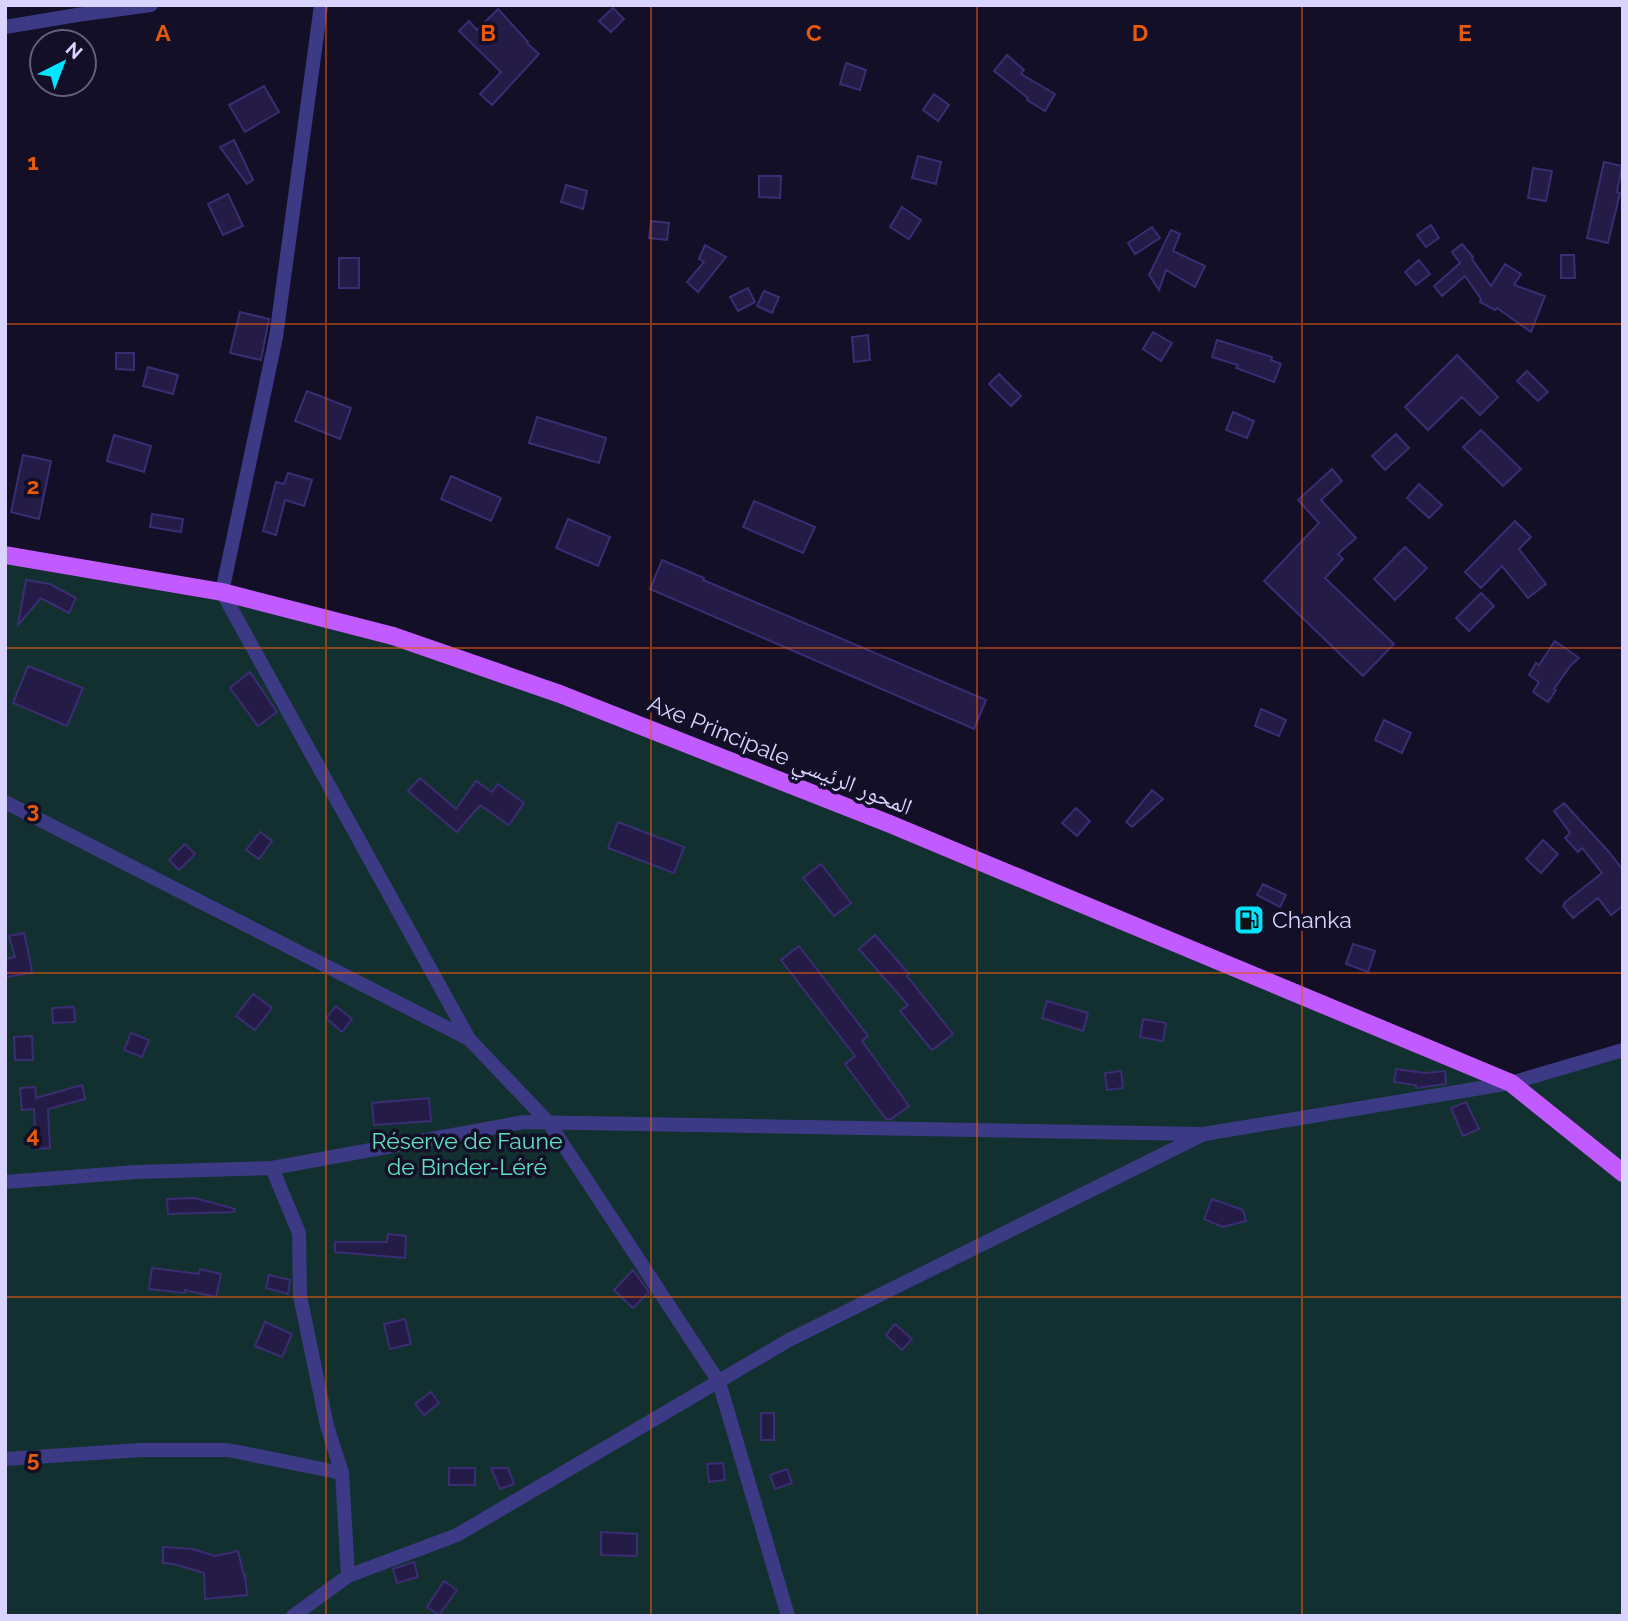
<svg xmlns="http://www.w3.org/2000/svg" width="1628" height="1621" font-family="Raleway,'Noto Naskh Arabic',sans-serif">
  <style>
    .green { fill: #12302f }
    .building { fill: #241b47; stroke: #3b2d73; stroke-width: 2 }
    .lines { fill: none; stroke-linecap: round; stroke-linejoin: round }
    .minor { stroke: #3d3a85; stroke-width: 14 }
    .primary { stroke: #c25bff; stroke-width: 18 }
    .grid { fill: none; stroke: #e8590c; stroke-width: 2; stroke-opacity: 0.55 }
    .labels { text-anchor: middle; stroke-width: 7; stroke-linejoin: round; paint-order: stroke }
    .street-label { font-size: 23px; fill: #d9d4ff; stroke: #130f26 }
    .poi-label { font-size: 23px; fill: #d9d4ff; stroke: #130f26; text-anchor: start }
    .park-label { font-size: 23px; fill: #5fe0c0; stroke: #130f26 }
    .grid-label { font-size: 23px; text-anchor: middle; font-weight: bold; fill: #e8590c; stroke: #130f26; stroke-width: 7; stroke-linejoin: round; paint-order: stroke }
  </style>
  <rect width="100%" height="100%" fill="#130f26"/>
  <!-- green -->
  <path class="green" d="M5 555 222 592 560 694 1511 1083 1623 1049V1616H5Z"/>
  <!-- building -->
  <path class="building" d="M613 8 624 19 611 32 599 21Z
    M498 9 528 42 527 43 539 54 492 105 480 94 501 72 459 31 469 21 477 30Z
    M1007 55 1024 70 1021 74 1055 94 1045 111 1027 100 1028 98 994 71Z
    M846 63 866 70 860 90 840 84Z
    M264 86 279 112 245 132 229 105Z
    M934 94 949 105 938 121 923 110Z
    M234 140 253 180 247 184 220 147Z
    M918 156 941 162 936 184 912 178Z
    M1604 162 1622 166 1617 192 1620 193 1608 243 1587 238Z
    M1533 168 1552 171 1546 201 1528 198Z
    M759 176H781L780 198 759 197Z
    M566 185 587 191 583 209 561 202Z
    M228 194 243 226 223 235 208 204Z
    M902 207 921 220 909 239 890 227Z
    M651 221 669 223 667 240 649 238Z
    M1431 225 1439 238 1426 247 1417 235Z
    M1152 227 1160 238 1135 254 1128 243Z
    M1171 230 1180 234 1173 251 1205 266 1195 287 1166 270 1159 290 1149 275Z
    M1462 244 1473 257 1472 259 1491 286 1505 264 1521 274 1514 285 1545 296 1531 332 1497 308 1495 310 1480 302 1481 299 1465 276 1442 296 1434 286 1460 263 1452 252Z
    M705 245 726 257 698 292 687 282 704 262 699 259Z
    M1561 255H1574L1575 278H1561Z
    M339 258H359V288H339Z
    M1419 260 1430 274 1416 285 1405 272Z
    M748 288 755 302 738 311 730 297Z
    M764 291 779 297 772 313 757 306Z
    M240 312 269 319 261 360 230 353Z
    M1153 332 1172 343 1161 361 1143 349Z
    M868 335 870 360 854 362 852 337Z
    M1217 340 1272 357 1271 360 1281 364 1274 382 1236 368 1238 365 1212 357Z
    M116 353H134V370L116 369Z
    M1457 355 1498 397 1480 415 1462 397 1428 430 1405 407Z
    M148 367 178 375 173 394 143 386Z
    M1527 371 1548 392 1538 401 1517 381Z
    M999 374 1021 396 1011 406 989 384Z
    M307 391 351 408 340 439 295 421Z
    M1233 412 1254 421 1247 438 1226 430Z
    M537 417 606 438 599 463 529 443Z
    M1481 430 1521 469 1503 486 1463 447Z
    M1396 434 1409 448 1385 470 1372 456Z
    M114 435 151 446 144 472 107 461Z
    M23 455 51 461 39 519 11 512Z
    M1332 469 1342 481 1321 500 1356 538 1338 554 1343 559 1325 578 1394 644 1363 676 1264 581 1319 523 1298 500Z
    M288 473 312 480 304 506 285 500 276 535 263 531 276 482 284 484Z
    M451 476 501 498 491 521 441 499Z
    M1419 484 1442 505 1429 518 1407 498Z
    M754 501 815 527 803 553 743 527Z
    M152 514 183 519 181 532 150 527Z
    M568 519 610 537 598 566 556 548Z
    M1515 521 1531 537 1519 549 1546 584 1528 598 1502 566 1481 588 1465 572Z
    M1405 547 1427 568 1395 600 1374 579Z
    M662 560 704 578 703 580 986 700 974 729 650 589Z
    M26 580 50 584 76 598 69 613 41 598 18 625Z
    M1481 593 1494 606 1469 631 1456 618Z
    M1555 641 1579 658 1571 665 1554 689 1556 690 1548 702 1533 692 1539 682 1529 675 1536 663 1539 665Z
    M28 666 83 688 67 726 13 703Z
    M250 672 277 712 258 726 230 688Z
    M1261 709 1286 720 1279 736 1255 726Z
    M1384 720 1411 733 1402 753 1375 740Z
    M420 778 456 809 476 781 492 792 498 784 524 803 509 825 480 805 457 832 408 791Z
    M1152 790 1163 799 1132 827 1126 822Z
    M1564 803 1609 852 1623 870V906L1611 915 1598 898 1573 918 1563 906 1565 904 1564 903 1602 873 1582 848 1578 852 1565 838 1570 833 1554 811Z
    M1076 808 1090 821 1077 836 1062 823Z
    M618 822 684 847 674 873 608 848Z
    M260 832 272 841 259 859 246 850Z
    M1543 840 1558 854 1541 873 1526 859Z
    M185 844 195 854 179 870 169 860Z
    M821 864 851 903 834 916 803 878Z
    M1263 884 1286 895 1280 907 1257 895Z
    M24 933 29 955 32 973 5 977V959L15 957 9 936Z
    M875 935 909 974 907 976 953 1034 932 1050 900 1011 908 1005 859 949Z
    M1353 944 1375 951 1368 972 1346 964Z
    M799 946 868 1036 862 1041 909 1106 891 1119H886L845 1064 855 1056 781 960Z
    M253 994 272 1008 255 1030 236 1016Z
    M1047 1001 1088 1013 1083 1031 1042 1018Z
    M336 1006 352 1019 342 1032 326 1018Z
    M74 1007 75 1022 53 1023 52 1008Z
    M1143 1019 1166 1023 1163 1041 1140 1037Z
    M131 1033 149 1040 142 1057 124 1050Z
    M32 1036 33 1060H15L14 1037Z
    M1396 1069 1425 1073 1445 1071 1446 1084 1416 1088V1085L1394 1082Z
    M1121 1071 1123 1088 1107 1090 1105 1073Z
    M82 1085 85 1099 48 1109 50 1148 36 1149 34 1109 22 1110 20 1088 35 1087 36 1098Z
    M429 1098 431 1121 374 1125 372 1103Z
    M1466 1102 1479 1129 1463 1136 1451 1108Z
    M195 1198 235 1209 234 1212 168 1214 167 1199Z
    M1212 1199 1243 1210 1246 1221 1223 1227 1204 1219Z
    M388 1234 406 1236 405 1258 335 1252V1242H387Z
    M152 1268 199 1274 200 1269 221 1274 216 1297 185 1290V1293L149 1289Z
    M633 1270 649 1292 633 1308 614 1290Z
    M269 1275 290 1280 288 1294 266 1288Z
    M405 1319 411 1344 390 1349 384 1324Z
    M265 1322 292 1334 282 1357 255 1346Z
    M895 1324 912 1339 902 1350 886 1335Z
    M431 1392 439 1403 424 1415 415 1404Z
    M761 1413H774V1440H761Z
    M723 1463 725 1480 709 1482 707 1464Z
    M449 1468H475V1485H449Z
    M491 1468H508L514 1484 500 1489Z
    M787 1469 792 1483 775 1489 770 1475Z
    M601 1532 637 1534V1556L601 1555Z
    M163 1547 193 1549 215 1556 238 1551 244 1576 245 1575 247 1595 205 1599 204 1573 174 1564 163 1563Z
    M414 1562 418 1577 397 1583 393 1569Z
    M444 1581 457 1590 439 1615 427 1607Z"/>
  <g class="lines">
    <!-- minor -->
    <path class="minor" d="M321 5 276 337 222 592 469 1039
      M5 27 77 15 151 5
      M5 802 469 1039 549 1123 719 1382 788 1616
      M272 1168 299 1233 300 1296 327 1426 342 1473 348 1576
      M5 1182 136 1172 272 1168 524 1122 1199 1134
      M5 1459 141 1450H228L342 1473
      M293 1616 348 1576 457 1535 789 1340 1204 1134 1511 1083 1623 1050"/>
    <!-- primary -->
    <path class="primary" d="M5 555 222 592 393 636 560 694 890 824 1511 1083 1623 1173"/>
  </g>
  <!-- grid -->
  <path class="grid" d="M326 5V1616M651 5V1616M977 5V1616M1302 5V1616M5 324H1623M5 648H1623M5 973H1623M5 1297H1623"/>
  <!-- icons -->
  <defs>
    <g id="fuel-square" transform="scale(1.575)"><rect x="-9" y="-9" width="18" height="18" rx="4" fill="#00e5ff" stroke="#130f26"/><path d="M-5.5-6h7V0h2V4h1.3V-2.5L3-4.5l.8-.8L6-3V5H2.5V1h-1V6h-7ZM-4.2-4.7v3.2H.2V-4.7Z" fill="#111"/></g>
  </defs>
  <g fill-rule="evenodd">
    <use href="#fuel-square" x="1249" y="920"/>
  </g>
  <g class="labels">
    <!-- street labels -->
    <g class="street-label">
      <text transform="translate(780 755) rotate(22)" y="8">Axe Principale المحور الرئيسي</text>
    </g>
    <!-- poi labels -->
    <g class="poi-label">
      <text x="1272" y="928">Chanka</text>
    </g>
    <!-- park labels -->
    <g class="park-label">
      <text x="467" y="1149">Réserve de Faune<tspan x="467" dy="26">de Binder-Léré</tspan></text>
    </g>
  </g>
  <g class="grid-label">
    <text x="163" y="41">A</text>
    <text x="488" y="41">B</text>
    <text x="814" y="41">C</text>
    <text x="1140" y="41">D</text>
    <text x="1465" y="41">E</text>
    <text x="33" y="170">1</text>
    <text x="33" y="494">2</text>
    <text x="33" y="818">3</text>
    <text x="33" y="1143">4</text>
    <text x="33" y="1467">5</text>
  </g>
  <!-- border -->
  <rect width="1628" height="1621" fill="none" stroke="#d9d4ff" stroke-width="14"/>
  <!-- north arrow -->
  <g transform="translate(63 63) rotate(42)"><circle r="33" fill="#130f26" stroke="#625e7d" stroke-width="2"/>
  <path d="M0-5L12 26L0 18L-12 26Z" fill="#00e5ff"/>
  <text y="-10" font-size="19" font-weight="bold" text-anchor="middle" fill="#d9d4ff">N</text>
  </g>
</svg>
